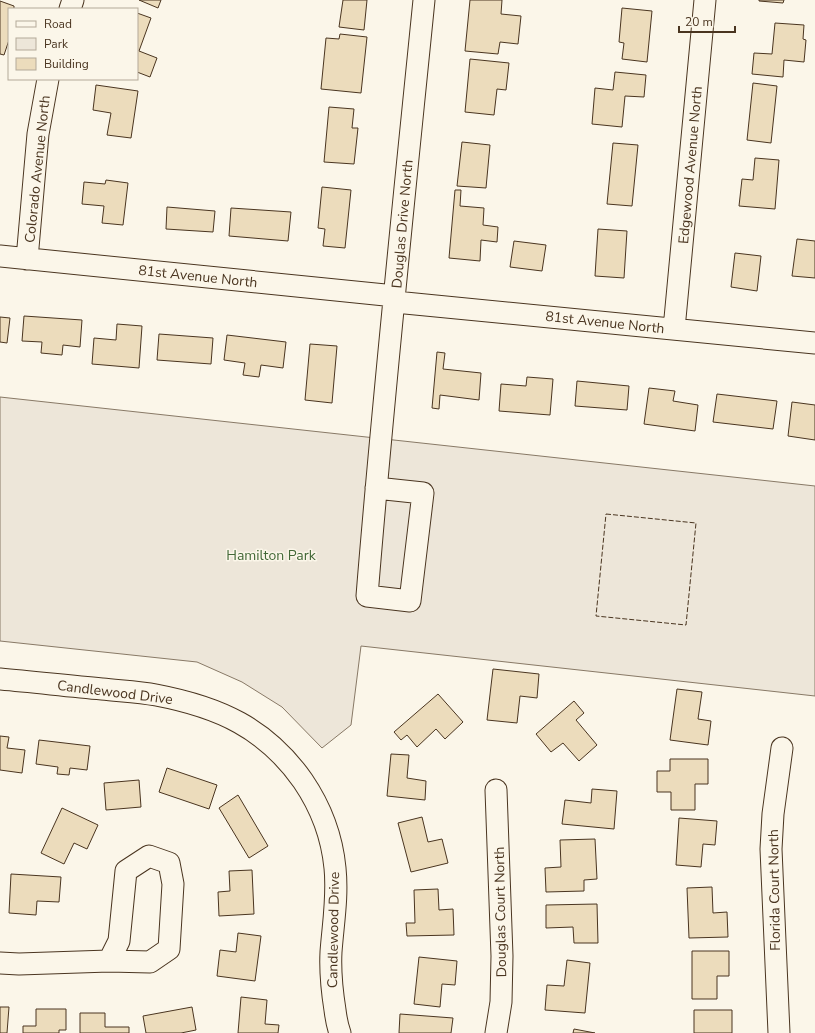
<svg xmlns="http://www.w3.org/2000/svg" width="815" height="1033" font-family="'Nunito Sans',sans-serif">
  <style>
    .green { fill: #ede6d9; stroke: #887966 }
    .building { fill: #ecdcbc; stroke: #4a3520 }
    .lines { fill: none; stroke-linecap: round; stroke-linejoin: round }
    .minor-casing { stroke: #4a3520; stroke-width: 23 }
    .minor { stroke: #fbf6e9; stroke-width: 21 }
    .fence { stroke: #4a3520; stroke-width: 1; stroke-dasharray: 5 2; stroke-linecap: butt }
    .labels { text-anchor: middle; stroke-width: 3; stroke-linejoin: round; paint-order: stroke }
    .street-label { font-size: 14px; fill: #4a3520; stroke: #fbf6e9 }
    .park-label { font-size: 14px; fill: #436837; stroke: #fbf6e9 }
  </style>
  <rect width="100%" height="100%" fill="#fbf6e9"/>
  <!-- green -->
  <path class="green" d="M0 397 815 486V696L361 646 351 725 322 748 282 707 242 682 197 662 0 641Z"/>
  <!-- building -->
  <path class="building" d="M139 0H161L158 8Z
    M343 0H367L364 30 339 27Z
    M470 0H502L501 14 521 16 518 44 500 42 498 54 465 51Z
    M759 0H784L783 3 759 1Z
    M0 1 14 6V9H9V40L4 55 0 54Z
    M622 8 652 11 647 62 622 59 624 43 619 42Z
    M137 13 151 18 139 51 157 58 150 77 137 72Z
    M775 23 804 25 803 39 806 40 804 62 784 60 783 77 752 74 754 53 772 54Z
    M340 34 367 37 361 93 321 89 326 38 339 39Z
    M470 59 509 63 506 90 497 89 494 115 465 112Z
    M615 72 646 75 644 97 625 96 622 127 592 124 595 88 613 90Z
    M753 83 777 86 771 143 747 140Z
    M96 85 138 91 131 138 107 135 111 113 93 110Z
    M329 107 354 109 352 128H358L354 164 324 162Z
    M462 142 490 145 486 188 457 186Z
    M613 143 638 145 632 206 607 204Z
    M755 158 779 160 775 209 739 206 742 179 753 180Z
    M106 180 128 183 123 225 102 223 104 206 82 204 84 182 105 184Z
    M322 187 351 190 345 248 323 246 325 229 318 228Z
    M455 190H461L460 206 484 208 483 225 498 227 497 242 481 240 480 261 449 258Z
    M167 207 215 211 213 232 166 229Z
    M231 208 291 212 288 241 229 236Z
    M598 229 627 231 624 278 595 276Z
    M797 239 815 241V278L792 276Z
    M514 241 546 245 542 271 510 267Z
    M735 253 761 256 757 291 731 287Z
    M24 316 82 320 80 347 63 345 62 355 41 353 42 342 22 341Z
    M0 317 10 318 7 343 0 342Z
    M117 324 142 326 139 368 92 364 94 338 116 340Z
    M159 334 213 338 211 364 157 360Z
    M227 335 286 342 283 368 261 365 259 377 243 375 245 363 224 360Z
    M310 344 337 346 332 403 305 400Z
    M437 352 445 353 443 369 481 373 479 400 440 395 439 409 432 408Z
    M527 377 553 379 550 415 499 411 501 384 526 386Z
    M577 381 629 386 627 410 575 406Z
    M649 388 675 391 673 401 698 405 695 431 644 424Z
    M717 394 777 401 773 429 713 422Z
    M792 402 815 405V440L788 436Z
    M493 669 539 674 537 698 520 696 517 723 487 720Z
    M677 689 702 692 698 719 711 721 708 745 670 740Z
    M438 694 463 722 445 739 436 729 417 747 407 735 401 740 394 732Z
    M574 701 584 713 576 720 597 745 579 761 563 743 551 752 536 734Z
    M0 736 9 737 7 748 25 750 22 773 0 770Z
    M39 740 90 746 87 770 70 768 69 775 57 774 58 767 36 764Z
    M391 754 409 755 407 778 426 781 425 800 387 796Z
    M670 759H708V784H695V810H671V792H657V771H670Z
    M167 768 217 785 209 809 159 792Z
    M139 780 141 807 106 810 104 783Z
    M592 789 617 791 614 829 562 824 565 800 591 803Z
    M238 795 268 846 249 858 219 808Z
    M62 808 98 825 87 849 74 843 64 864 41 853Z
    M422 817 428 842 442 839 448 863 411 872 398 823Z
    M679 818 717 821 715 845 703 844 701 867 676 865Z
    M595 839 597 879 584 880V891L546 892 545 868 561 867 560 840Z
    M252 870 254 914 219 916 218 892 230 891 229 871Z
    M11 874 61 877 59 902 37 901 36 915 9 913Z
    M712 887 713 913 727 912 728 937 689 938 687 888Z
    M438 889 439 910 453 909 454 935 407 936 406 923H415L414 890Z
    M597 904 598 943H574L573 927 546 928V905Z
    M238 933 261 936 255 981 217 976 220 950 236 952Z
    M692 951H729V976H717V999H692Z
    M419 957 457 961 455 985 442 984 440 1007 414 1004Z
    M567 960 590 963 585 1013 545 1010 547 985 564 986Z
    M241 997 267 1000 265 1024 279 1025 278 1033H238Z
    M0 1007H9L7 1033H0Z
    M192 1007 196 1030 181 1033H146L143 1016Z
    M36 1009H66V1030H59V1033H23V1026H36Z
    M694 1010H732V1033H694Z
    M80 1013H105V1027H129V1033H80Z
    M400 1014 453 1018 451 1033H399Z
    M574 1029 595 1033H573Z"/>
  <g class="lines">
    <!-- minor casing -->
    <g class="minor-casing">
      <path id="minor" d="M70 9 73 0
        M0 256 395 296
        M27 259 38 134 48 79
        M395 302 815 343
        M674 329 705 0
        M376 488 423 493 410 601 367 596C383 397 404 199 424 0
        M0 679C34 682 68 686 102 689 120 691 139 692 156 695 219 707 266 728 303 781 320 806 332 837 335 868 338 897 333 924 331 952 330 971 332 991 335 1010 336 1018 337 1025 340 1033
        M496 790 502 956 501 1002 496 1033
        M0 963 19 964 109 961 150 962 169 949 173 884 169 863 149 856 126 871 119 941 109 961
        M779 1033 771 849 773 814 782 748"/>
    </g>
    <!-- minor -->
    <use href="#minor" class="minor"/>
    <!-- fence -->
    <path class="fence" d="M606 514 696 523 686 625 596 616Z"/>
  </g>
  <g class="labels">
    <!-- street labels -->
    <g class="street-label">
      <text transform="translate(690 165) rotate(-85)" y="5">Edgewood Avenue North</text>
      <text transform="translate(37 169) rotate(-84)" y="5">Colorado Avenue North</text>
      <text transform="translate(402 224) rotate(-85)" y="5">Douglas Drive North</text>
      <text transform="translate(198 276) rotate(6)" y="5">81st Avenue North</text>
      <text transform="translate(605 322) rotate(6)" y="5">81st Avenue North</text>
      <text transform="translate(115 692) rotate(7)" y="5">Candlewood Drive</text>
      <text transform="translate(774 890) rotate(-91)" y="5">Florida Court North</text>
      <text transform="translate(500 912) rotate(-91)" y="5">Douglas Court North</text>
      <text transform="translate(333 930) rotate(-89)" y="5">Candlewood Drive</text>
    </g>
    <!-- park labels -->
    <g class="park-label">
      <text x="271" y="560">Hamilton Park</text>
    </g>
  </g>
  <!-- legend -->
  <rect x="8" y="8" width="130" height="72" fill="#fbf6e9" stroke="#b4a999"/>
  <rect x="16" y="21" width="20" height="6" fill="#fbf6e9" stroke="#b4a999"/>
  <text x="44" y="28" font-size="12" fill="#4a3520">Road</text>
  <rect x="16" y="38" width="20" height="12" fill="#ede6d9" stroke="#b4a999"/>
  <text x="44" y="48" font-size="12" fill="#4a3520">Park</text>
  <rect x="16" y="58" width="20" height="12" fill="#ecdcbc" stroke="#b4a999"/>
  <text x="44" y="68" font-size="12" fill="#4a3520">Building</text>
  <!-- scale -->
  <path d="M679 26v6h56v-6" fill="none" stroke="#4a3520" stroke-width="2"/>
  <text x="685" y="26" font-size="12" fill="#4a3520" stroke="#fbf6e9" stroke-width="3" paint-order="stroke">20 m</text>
</svg>
